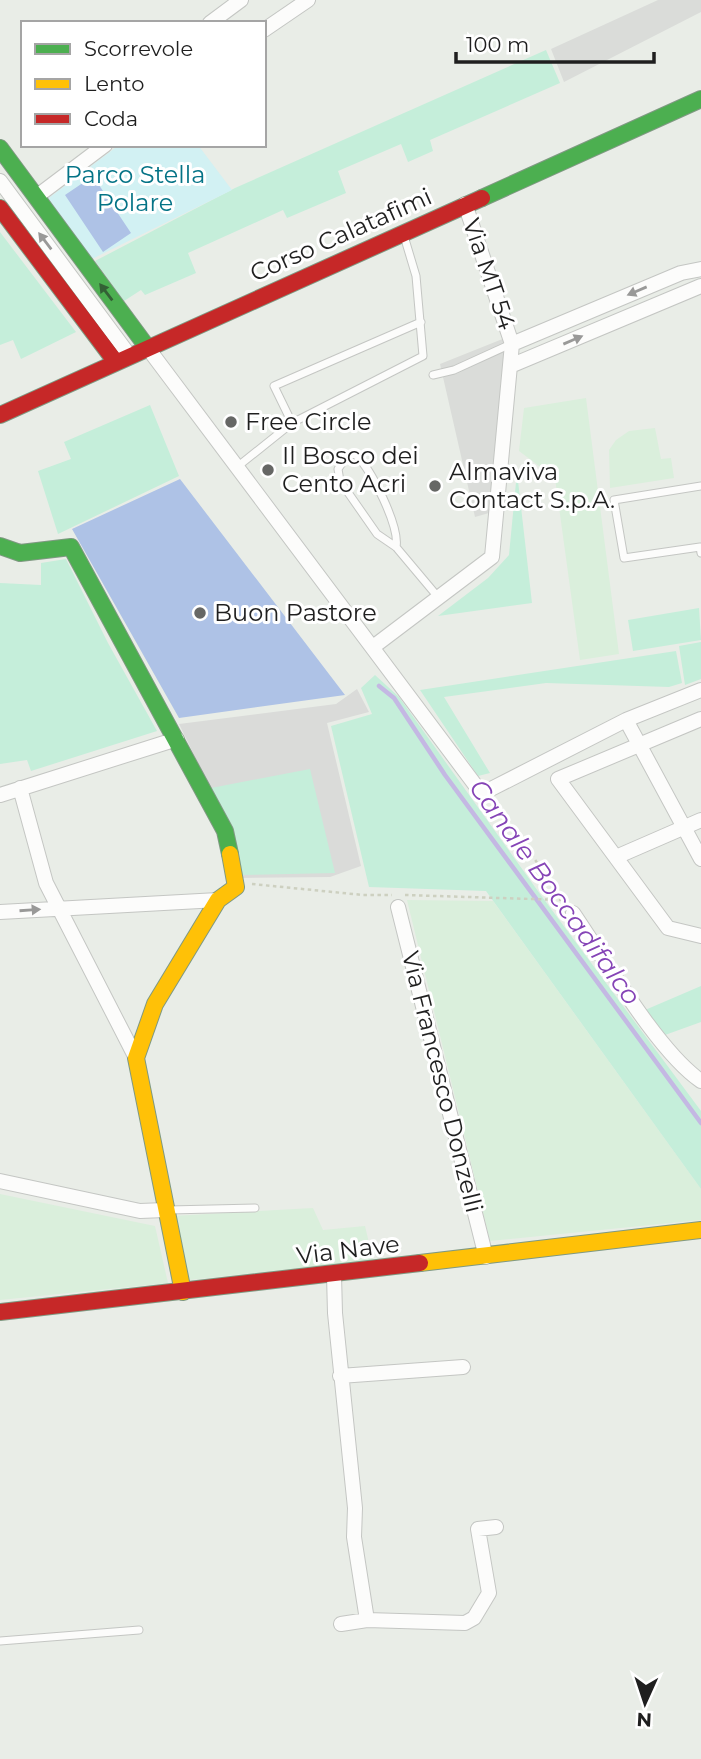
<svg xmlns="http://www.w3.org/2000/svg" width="701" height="1759" font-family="Montserrat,sans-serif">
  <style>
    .residential { fill: #dadcd9 }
    .religious { fill: #dadbd9 }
    .farmland { fill: #daefdc }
    .grass { fill: #c5eeda }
    .park { fill: #d2f1f3 }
    .pitch { fill: #aec2e6 }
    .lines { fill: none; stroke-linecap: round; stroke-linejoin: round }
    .stream { stroke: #c4b8e3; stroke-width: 4.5 }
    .lane-casing { stroke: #c4c6c3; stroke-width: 9 }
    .street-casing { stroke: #c4c6c3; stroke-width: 16 }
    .fast-casing { stroke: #7f9982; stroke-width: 18 }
    .slow-casing { stroke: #7f9982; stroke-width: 18 }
    .jam-casing { stroke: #7f9982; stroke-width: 18 }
    .path { stroke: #cdd0c0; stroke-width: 2.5; stroke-dasharray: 3.5 3.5; stroke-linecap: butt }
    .lane { stroke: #fcfcfb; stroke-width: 7 }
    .street { stroke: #fcfcfb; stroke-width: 14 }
    .fast { stroke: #4caf50; stroke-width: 16 }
    .slow { stroke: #ffc107; stroke-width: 16 }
    .jam { stroke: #c62828; stroke-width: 16 }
    .oneway { fill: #999998 }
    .oneway2 { fill: #336035 }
    .poi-dot { fill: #666765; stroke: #fff; stroke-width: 2.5 }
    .labels { text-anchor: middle; stroke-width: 6; stroke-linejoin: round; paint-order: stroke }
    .park-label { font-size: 24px; fill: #047386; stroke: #fff }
    .street-label { font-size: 24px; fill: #1f1f1f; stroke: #fff }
    .poi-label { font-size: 24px; fill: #1f1f1f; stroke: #fff; text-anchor: start }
    .water-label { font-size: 26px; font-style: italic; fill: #8544b6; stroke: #fff }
  </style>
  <rect width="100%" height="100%" fill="#e9ede7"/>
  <!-- residential -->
  <path class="residential" d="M658 0H701V12L564 82 551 49Z
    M505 338 489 513 475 517 440 364Z"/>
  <!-- religious -->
  <path class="religious" d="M357 689 369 712 327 723 361 866 330 877 240 878 235 839 179 724 336 704Z"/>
  <!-- farmland -->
  <path class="farmland" d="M586 398 619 654 580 660 555 478 519 451 524 408Z
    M655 428 661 459 671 458 674 478 610 488 609 450 616 440 629 431Z
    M407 900 493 901 701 1189V1220L490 1241Z
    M0 1194 155 1226 168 1283 0 1300Z
    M313 1208 323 1230 365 1226 373 1260 189 1280 172 1216Z"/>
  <!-- grass -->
  <path class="grass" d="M546 50 560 83 430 140 433 151 408 162 401 144 338 171 346 193 287 218 283 210 188 253 196 273 145 295 141 290 124 301 95 261 235 188Z
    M0 232 76 332 21 359 13 340 0 345Z
    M150 405 179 476 58 534 38 471 71 459 64 442Z
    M517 472 532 603 438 616 488 578 509 555Z
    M66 559 108 643 157 731 31 771 27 760 0 764V583L41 585V563Z
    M699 608 701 640 633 651 628 620Z
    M701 642V679L685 685 679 646Z
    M676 651 682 683 669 687 546 683 444 697 490 773 478 776 420 690Z
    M375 675 399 697 540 894 701 1111V1189L486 891 369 887 331 726 372 714 361 688Z
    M310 769 335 873 241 875 211 788Z
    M701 986V1022L665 1035 645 1010Z"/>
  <!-- park -->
  <path class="park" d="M119 145H198L232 190 92 259 46 200Z"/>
  <!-- pitch -->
  <path class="pitch" d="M93 176 131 233 103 252 65 195Z
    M180 479 345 695 179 718 72 529Z"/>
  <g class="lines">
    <!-- stream -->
    <path class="stream" d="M379 686 394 698 445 775 701 1123"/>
    <!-- lane casing -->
    <g class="lane-casing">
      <path id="lane" d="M433 375 454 370 511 344
        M292 423 274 386 421 322
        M237 467 292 423 423 356 416 276 404 236
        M701 486 614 500 624 558 700 547 701 553
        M396 547C400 527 371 468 355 454L348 455 338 469 340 481 377 534 396 547 438 597
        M169 1210 255 1208
        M0 1641 139 1630"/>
    </g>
    <!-- street casing -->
    <g class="street-casing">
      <path id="street" d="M210 23 241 0
        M264 30 308 0
        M0 181 129 355
        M36 197 105 145
        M512 344 681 273 701 269
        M147 347 479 790 487 791 626 720 701 690
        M510 366 701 286
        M373 647 492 557 512 344 465 204
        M701 719 558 779 668 928 701 936
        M626 720 701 859
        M20 788 46 883 136 1058
        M0 795 177 739
        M616 857 701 820
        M398 907 486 1257
        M0 912 218 900
        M573 913C604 958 658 1052 701 1081
        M0 1181 140 1211 165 1210
        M334 1275 335 1313 355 1508 354 1537 367 1620
        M340 1376 463 1367
        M341 1624 367 1620 465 1623 474 1618 489 1593 478 1529 496 1527"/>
    </g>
    <!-- fast casing -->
    <g class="fast-casing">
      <path id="fast" d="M0 148 147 347
        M482 198 701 99
        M0 546 20 553 71 547 225 831 230 854"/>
    </g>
    <!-- slow casing -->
    <g class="slow-casing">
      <path id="slow" d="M420 1263 701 1230
        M183 1292 136 1058 155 1004 218 900 236 887 230 854"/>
    </g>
    <!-- jam casing -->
    <g class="jam-casing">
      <path id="jam" d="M0 208 115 361
        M0 415 482 198
        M0 1312 420 1263"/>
    </g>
    <!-- path -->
    <path class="path" d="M496 802 563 901
      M252 884 363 895H392
      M405 895 563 900"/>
    <!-- lane -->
    <use href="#lane" class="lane"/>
    <!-- street -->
    <use href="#street" class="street"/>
    <!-- fast -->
    <use href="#fast" class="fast"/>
    <!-- slow -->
    <use href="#slow" class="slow"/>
    <!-- jam -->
    <use href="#jam" class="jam"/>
  </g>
  <!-- one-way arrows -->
  <defs><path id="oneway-solid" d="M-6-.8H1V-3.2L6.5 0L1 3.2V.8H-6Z" transform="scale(1.75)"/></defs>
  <g class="oneway">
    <use href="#oneway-solid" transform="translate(45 241) rotate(-127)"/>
    <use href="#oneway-solid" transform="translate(637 291) rotate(157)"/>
    <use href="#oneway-solid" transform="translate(573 340) rotate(-23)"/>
    <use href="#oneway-solid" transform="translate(30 910) rotate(-4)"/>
  </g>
  <use class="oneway2" href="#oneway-solid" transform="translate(106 292) rotate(-127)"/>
  <!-- markers -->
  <g class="poi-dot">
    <circle cx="231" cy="422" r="7"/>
    <circle cx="268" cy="470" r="7"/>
    <circle cx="435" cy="486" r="7"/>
    <circle cx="200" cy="613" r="7"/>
  </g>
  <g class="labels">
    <!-- park labels -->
    <g class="park-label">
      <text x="135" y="183">Parco Stella<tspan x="135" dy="28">Polare</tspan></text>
    </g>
    <!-- street labels -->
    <g class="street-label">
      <text transform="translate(341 235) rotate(-24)" y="8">Corso Calatafimi</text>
      <text transform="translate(489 274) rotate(71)" y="8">Via MT 54</text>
      <text transform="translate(442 1082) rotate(76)" y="8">Via Francesco Donzelli</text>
      <text transform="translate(348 1250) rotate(-7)" y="8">Via Nave</text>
    </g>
    <!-- poi labels -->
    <g class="poi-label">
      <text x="245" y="430">Free Circle</text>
      <text x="282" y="464">Il Bosco dei<tspan x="282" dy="28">Cento Acri</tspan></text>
      <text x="449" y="480">Almaviva<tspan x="449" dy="28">Contact S.p.A.</tspan></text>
      <text x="214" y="621">Buon Pastore</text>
    </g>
    <!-- water labels -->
    <g class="water-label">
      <text transform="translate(555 892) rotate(54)" y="9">Canale Boccadifalco</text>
    </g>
  </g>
  <!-- legend -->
  <rect x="21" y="21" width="245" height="126" fill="#ffffff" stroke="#a5a5a5" stroke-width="2"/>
  <rect x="35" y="44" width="35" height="10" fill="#4caf50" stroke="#a5a5a5" stroke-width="2"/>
  <text x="84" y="56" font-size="21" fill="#1f1f1f">Scorrevole</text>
  <rect x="35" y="79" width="35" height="10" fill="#ffc107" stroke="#a5a5a5" stroke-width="2"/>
  <text x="84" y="91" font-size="21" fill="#1f1f1f">Lento</text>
  <rect x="35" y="114" width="35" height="10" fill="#c62828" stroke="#a5a5a5" stroke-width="2"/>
  <text x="84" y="126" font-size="21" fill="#1f1f1f">Coda</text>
  <!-- north arrow -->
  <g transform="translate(645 1703) rotate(183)" stroke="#ffffff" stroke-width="5" paint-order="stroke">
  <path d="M0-5L12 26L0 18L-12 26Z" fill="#1f1f1f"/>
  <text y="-10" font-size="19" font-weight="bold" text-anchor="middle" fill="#1f1f1f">N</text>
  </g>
  <!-- scale -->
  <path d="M456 52v10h198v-10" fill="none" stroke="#1f1f1f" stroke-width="3.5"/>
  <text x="466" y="52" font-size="21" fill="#1f1f1f" stroke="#ffffff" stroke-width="5" paint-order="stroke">100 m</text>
</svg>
